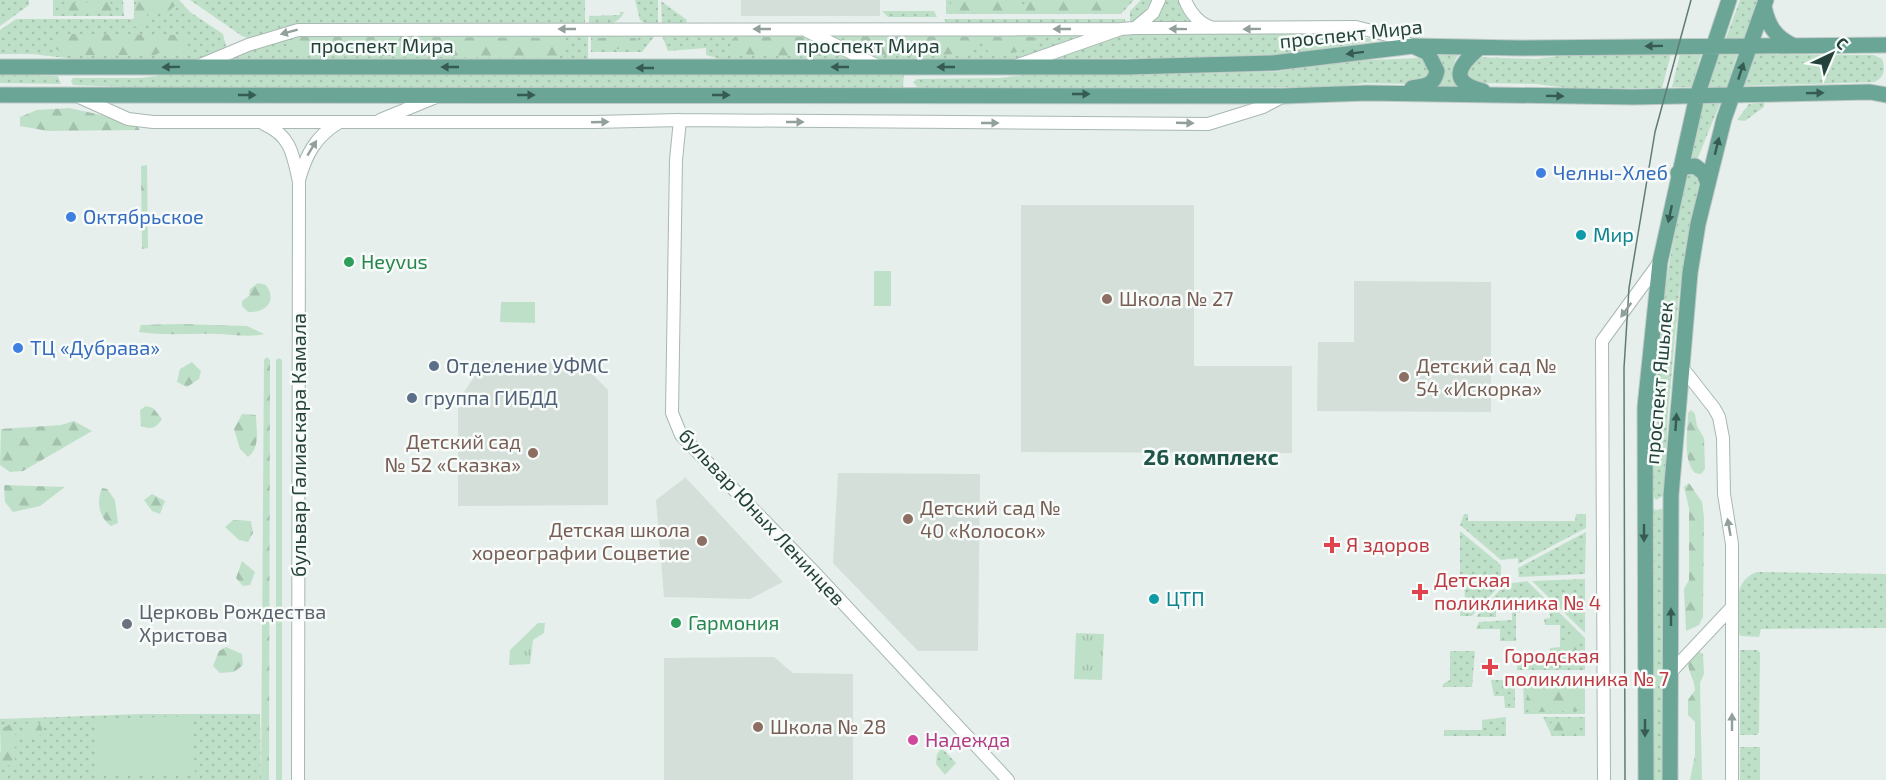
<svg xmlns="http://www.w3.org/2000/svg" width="1886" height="780" font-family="'Exo 2',sans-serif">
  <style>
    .built { fill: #d4dfda }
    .grass { fill: url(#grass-dots) }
    .forest { fill: url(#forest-firs) }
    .park { fill: url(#park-tufts) }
    .garden { fill: #bfe0c8 }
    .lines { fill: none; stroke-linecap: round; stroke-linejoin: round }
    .minor-casing { stroke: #a8b8b2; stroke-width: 14 }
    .major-casing { stroke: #c2cac8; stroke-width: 17 }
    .minor { stroke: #fff; stroke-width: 12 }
    .major { stroke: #6aa596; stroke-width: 15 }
    .tram { stroke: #5f7d75; stroke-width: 1.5 }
    .oneway { fill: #92a09c }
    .oneway2 { fill: #365b51 }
    .shop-dot { fill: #3f7fe0; stroke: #f7fbf9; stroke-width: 2 }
    .culture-dot { fill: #0f9aa8; stroke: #f7fbf9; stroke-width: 2 }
    .leisure-dot { fill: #2e9e5b; stroke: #f7fbf9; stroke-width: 2 }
    .education-dot { fill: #8d6e63; stroke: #f7fbf9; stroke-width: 2 }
    .service-dot { fill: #5c6f8a; stroke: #f7fbf9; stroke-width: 2 }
    .health-dot { fill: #e0444e; stroke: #f7fbf9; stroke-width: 2 }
    .worship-dot { fill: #6b7280; stroke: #f7fbf9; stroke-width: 2 }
    .hotel-dot { fill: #d1479c; stroke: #f7fbf9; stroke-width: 2 }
    .labels { text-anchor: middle; stroke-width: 5; stroke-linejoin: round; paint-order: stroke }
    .street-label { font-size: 20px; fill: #24423a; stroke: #f7fbf9 }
    .shop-label { font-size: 20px; fill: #366cbe; stroke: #f7fbf9; text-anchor: start }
    .culture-label { font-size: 20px; fill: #0d838f; stroke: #f7fbf9; text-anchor: start }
    .leisure-label { font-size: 20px; fill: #27864d; stroke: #f7fbf9; text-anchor: start }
    .education-label { font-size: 20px; fill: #785e54; stroke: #f7fbf9; text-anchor: start }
    .service-label { font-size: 20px; fill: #4e5e75; stroke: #f7fbf9; text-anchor: start }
    .health-label { font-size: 20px; fill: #be3a42; stroke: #f7fbf9; text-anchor: start }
    .worship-label { font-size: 20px; fill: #5b616d; stroke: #f7fbf9; text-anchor: start }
    .hotel-label { font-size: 20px; fill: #b23c85; stroke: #f7fbf9; text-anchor: start }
    .quarter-label { font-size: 22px; font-weight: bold; fill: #1f5548; stroke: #f7fbf9 }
  </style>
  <defs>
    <pattern id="grass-dots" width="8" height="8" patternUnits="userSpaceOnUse" patternTransform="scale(1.5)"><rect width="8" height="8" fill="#bfe0c8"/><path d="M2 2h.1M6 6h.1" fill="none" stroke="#a4c1ad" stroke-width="1.8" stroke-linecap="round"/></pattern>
    <pattern id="forest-firs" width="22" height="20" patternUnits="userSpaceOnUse" patternTransform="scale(1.5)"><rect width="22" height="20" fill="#bfe0c8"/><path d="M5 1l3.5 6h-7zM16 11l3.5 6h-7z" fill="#a4c1ad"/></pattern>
    <pattern id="park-tufts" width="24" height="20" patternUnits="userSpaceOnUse" patternTransform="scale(1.5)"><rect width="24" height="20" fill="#bfe0c8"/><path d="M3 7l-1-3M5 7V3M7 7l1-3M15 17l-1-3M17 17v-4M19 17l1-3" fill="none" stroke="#a4c1ad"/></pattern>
  </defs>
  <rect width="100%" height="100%" fill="#e6efeb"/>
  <!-- built -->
  <path class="built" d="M741 0H880V16H741Z
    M1021 205H1194V366H1292V453L1021 452Z
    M1354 281 1491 282V412L1317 411 1318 342H1354Z
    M485 361 581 363 608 390V505L458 506V401Z
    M838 473 980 474 978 651H918L833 563Z
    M686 477V478L783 582 750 599 664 597 656 500Z
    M774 657 793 673 853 674V780H664V658Z"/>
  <!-- grass -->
  <path class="grass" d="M0 0H29V5L0 26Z
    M53 0H123L124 16H53Z
    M134 0H179L190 12 223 34 226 46 224 49 198 59H74L32 54H0V30L16 19H134Z
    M190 0H585V25L297 26 251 39 242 36Z
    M635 0H658V24L648 25 640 20Z
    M946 0H1134L1121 14H946Z
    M1141 0H1153L1141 16 1130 24V11Z
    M1165 0H1179L1186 14 1196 26 1148 25Z
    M1740 0H1758L1745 39 1726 38Z
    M661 1 687 20 685 25 662 24Z
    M882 11H934L937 17H888Z
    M620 12H624C617 27 604 25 589 25V16L620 15Z
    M944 19H1125V25L947 24Z
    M588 33V60L224 59 291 35Z
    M591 33H657L642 52H591Z
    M661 33H803L854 60H724L706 55V48L668 51Z
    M1095 33 1024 59H873L831 37 833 34Z
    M1123 33H1333L1379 40 1277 57 1050 59Z
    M1461 52C1449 64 1454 74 1460 88H1434L1443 66 1435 54Z
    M1575 54H1671L1662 88 1576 89 1536 84 1476 83 1468 79 1466 66 1476 57 1536 59Z
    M1680 54H1701L1692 87H1672Z
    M1717 54 1737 55 1726 89 1708 88Z
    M1755 54 1874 55 1882 59C1886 69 1884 78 1874 82L1743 86Z
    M1420 58 1426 59 1432 73 1418 84 1364 83 1337 87 918 88 913 82 917 79 999 78 1039 73 1273 72 1346 61Z
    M178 73 904 74 903 88H149L73 85 71 81 73 78H141Z
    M0 74 58 76 61 84 0 83Z
    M1721 101 1697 160 1689 158 1704 102Z
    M1764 102V107L1745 121 1737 120 1749 104Z
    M1691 171 1699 175 1700 182 1679 294 1668 413 1665 495 1656 500 1651 494 1653 410 1664 293 1685 175Z
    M1650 507 1656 510 1666 508 1665 780H1653Z
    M1464 514H1468V521H1575L1576 514H1586V528L1518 564V558L1501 560 1460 525Z
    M1460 531 1501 565V576L1460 577Z
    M1586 532 1585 574 1519 577 1518 568Z
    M1757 572 1886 574V628L1761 629 1759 637 1741 636 1738 633C1738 611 1731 581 1757 572Z
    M1585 579V633L1532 581Z
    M1527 581 1585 638V670H1517V654H1549L1550 648 1560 647V625H1545L1544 619 1550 618 1549 604H1522V612L1516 613V641H1500V629H1476L1479 622 1512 620V606L1496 607V617H1476L1505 584Z
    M1501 584 1472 616H1460V599H1465L1464 585Z
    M1740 650H1758L1760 653 1759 732 1757 735H1740Z
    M1450 651H1475L1472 687H1443V684L1450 680Z
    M1523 676H1585V714H1524Z
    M1491 680H1515V708H1505L1504 696H1494Z
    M141 714H260L261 780H0V750L1 753 11 751 14 734 6 727 0 726V719Z
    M1506 717V736H1444V730H1482V720Z
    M1543 717H1585V736H1552Z
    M1740 747H1760V780H1740Z
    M942 748 956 763 945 775 936 764 937 754Z"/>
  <!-- forest -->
  <path class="forest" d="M141 0H174L177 4 165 14 149 9 145 23 139 27 132 26 136 6Z
    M951 0H1020L1024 6 1032 0H1132L1117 12H956L951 8Z
    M110 2 114 9 109 12 64 13 59 6 65 3Z
    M69 34 177 35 186 39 188 48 180 55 163 51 155 55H67L54 48 55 39Z
    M298 36 557 38 564 44V51L558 58 300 56 292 48 291 41Z
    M852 36 1034 37 1037 41C1028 54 1003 54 989 54L985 44 981 43 961 54 885 56 877 51 867 53 850 43 849 38Z
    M735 37H806L836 51 837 54 820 57 737 54 731 49 730 42Z
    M599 38H635L640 44 635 49H599L594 44Z
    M69 108 134 122 140 130 48 131 20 126V117L37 110Z
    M147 165 148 248 142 249 141 166Z
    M258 283 266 285C278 301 265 313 248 312L242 306V301L249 296 250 289Z
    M178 324 247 326 264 334C247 338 233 334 216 334 190 333 165 336 139 332L141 325Z
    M267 357 270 360 269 780H261L264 360Z
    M279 358 282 360V780H276V360Z
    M192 362 201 371 199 379 187 387 177 382 180 369Z
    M146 406 153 408 162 419C156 428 152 430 141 426L140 410Z
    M1691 410 1695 414 1697 426 1704 438 1705 469 1701 474 1695 473C1682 459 1688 431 1688 413Z
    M242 414 256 415C256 429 261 447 248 457L240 449 234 429Z
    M74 421 92 431 23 471 10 472 0 465 1 429 61 425Z
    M1689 483 1702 502 1704 517 1703 617 1699 625 1686 631 1684 589 1689 580V508L1684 487Z
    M4 485 65 487 40 506 13 512 5 502Z
    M102 488 107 489 115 500 118 523 111 526C99 517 96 502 102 488Z
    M152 494 165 501 160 514 152 511 144 500Z
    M233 520 251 521 253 533 248 542 239 540 225 527Z
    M242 561 255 572 250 585 243 586 236 578Z
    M1576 636 1581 641 1578 651 1560 668H1547V663Z
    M226 647 242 654 243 665 234 672 220 673 213 666 219 651Z
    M1698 651 1703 654 1704 674 1700 683 1702 780H1690L1695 755V722L1688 715V700L1695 690C1694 678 1688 673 1688 661Z
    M1579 678 1583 684V709L1580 711 1537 712 1527 704V681Z
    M1554 720H1577L1579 724 1575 732 1556 734 1549 725Z
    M24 730a9 9 0 1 1 18 0a9 9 0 1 1-18 0Z
    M12 722 14 734 20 736 16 746 11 751 16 755 13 767 1 762 0 726 6 727Z"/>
  <!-- park -->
  <path class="park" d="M538 623H545L544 633 533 640 530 664 509 665 510 650Z
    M1076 633 1104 634 1102 680 1074 679Z"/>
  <!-- garden -->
  <path class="garden" d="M874 271H891V306H874Z
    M501 302H535V323L500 322Z
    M192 716 195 773 96 775 95 719Z"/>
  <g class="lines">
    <!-- minor casing -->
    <g class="minor-casing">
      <path id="minor" d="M1185 0C1190 13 1200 25 1214 28
        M1135 28 1153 13 1159 0
        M807 31 878 66
        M1018 65 1121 29 1134 28 1356 27 1395 37 1413 46
        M198 66 248 45 298 30 1121 29
        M77 96 128 119 153 122H594L680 120 1208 124 1263 107 1282 97
        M380 120 436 97
        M680 120 676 160 672 413 681 435 815 573 1008 780
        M264 124C291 136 293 154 299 182L298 780
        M299 180C306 155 315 137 338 123
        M1681 366 1714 408 1719 417 1723 438 1724 494 1732 544V780
        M1671 672 1732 607
        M1604 780 1602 341 1659 263"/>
    </g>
    <!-- major casing -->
    <g class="major-casing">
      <path id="major" d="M1764 6C1768 26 1775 37 1794 46
        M1479 48C1457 67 1449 82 1483 91
        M0 67H1127L1273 63 1413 46 1518 48 1886 45
        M1412 88C1425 86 1434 86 1437 71L1428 53 1415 47
        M0 95 1283 96 1367 93 1634 97 1870 92 1886 95
        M1678 173 1685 167 1695 166 1704 173 1708 184
        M1646 780 1645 407 1660 262 1697 96 1729 0
        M1670 780 1671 495 1690 273 1698 224 1724 119 1766 0"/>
    </g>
    <!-- minor -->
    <use href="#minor" class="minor"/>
    <!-- major -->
    <use href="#major" class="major"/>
    <!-- tram -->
    <path class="tram" d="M1625 780 1624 368 1629 288 1655 132 1691 0"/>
  </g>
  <!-- one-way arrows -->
  <defs><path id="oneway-solid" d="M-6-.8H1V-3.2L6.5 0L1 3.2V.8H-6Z" transform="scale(1.5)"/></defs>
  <g class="oneway">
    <use href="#oneway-solid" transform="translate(567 29) rotate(180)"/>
    <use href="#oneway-solid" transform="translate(762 29) rotate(180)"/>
    <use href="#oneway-solid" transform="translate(1062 29) rotate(180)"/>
    <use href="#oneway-solid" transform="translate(1178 29) rotate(-179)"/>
    <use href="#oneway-solid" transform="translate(1252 29) rotate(179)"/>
    <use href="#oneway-solid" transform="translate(289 32) rotate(165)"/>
    <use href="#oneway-solid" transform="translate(600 122) rotate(-2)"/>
    <use href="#oneway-solid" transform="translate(795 122)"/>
    <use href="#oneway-solid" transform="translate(990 123)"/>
    <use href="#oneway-solid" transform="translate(1185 123) rotate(2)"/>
    <use href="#oneway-solid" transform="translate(312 148) rotate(-59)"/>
    <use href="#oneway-solid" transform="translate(1626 310) rotate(126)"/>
    <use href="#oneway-solid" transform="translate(1729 527) rotate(-100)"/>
    <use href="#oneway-solid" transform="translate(1732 722) rotate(-90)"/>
  </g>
  <g class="oneway2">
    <use href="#oneway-solid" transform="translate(1654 46) rotate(179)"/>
    <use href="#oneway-solid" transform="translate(1355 53) rotate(173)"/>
    <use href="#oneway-solid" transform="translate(171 67) rotate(179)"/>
    <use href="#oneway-solid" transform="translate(450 67) rotate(-180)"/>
    <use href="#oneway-solid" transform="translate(840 67) rotate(180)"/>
    <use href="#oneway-solid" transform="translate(946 67) rotate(-180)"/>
    <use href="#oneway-solid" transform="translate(645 68) rotate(-180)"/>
    <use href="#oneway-solid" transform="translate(1741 71) rotate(-72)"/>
    <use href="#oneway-solid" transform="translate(1815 93) rotate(-1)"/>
    <use href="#oneway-solid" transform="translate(1081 94)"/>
    <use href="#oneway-solid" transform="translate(247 95)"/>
    <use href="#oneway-solid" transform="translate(526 95)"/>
    <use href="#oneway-solid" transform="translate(721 95)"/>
    <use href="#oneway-solid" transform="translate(1555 96) rotate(1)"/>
    <use href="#oneway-solid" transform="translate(1717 146) rotate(-76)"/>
    <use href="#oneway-solid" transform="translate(1670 214) rotate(102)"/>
    <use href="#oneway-solid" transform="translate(1676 422) rotate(-86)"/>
    <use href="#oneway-solid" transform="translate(1644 533) rotate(90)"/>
    <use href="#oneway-solid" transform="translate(1671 617) rotate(-90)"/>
    <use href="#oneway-solid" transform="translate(1645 728) rotate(90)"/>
  </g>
  <!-- markers -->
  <g class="shop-dot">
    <circle cx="1541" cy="173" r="6"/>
    <circle cx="71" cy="217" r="6"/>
    <circle cx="18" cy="348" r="6"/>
  </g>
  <g class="culture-dot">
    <circle cx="1581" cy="235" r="6"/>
    <circle cx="1154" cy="599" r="6"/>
  </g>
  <g class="leisure-dot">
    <circle cx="349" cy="262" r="6"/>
    <circle cx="676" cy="623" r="6"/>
  </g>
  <g class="education-dot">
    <circle cx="1107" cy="299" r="6"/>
    <circle cx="1404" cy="377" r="6"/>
    <circle cx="533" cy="453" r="6"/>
    <circle cx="908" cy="519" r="6"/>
    <circle cx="702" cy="541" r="6"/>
    <circle cx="758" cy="727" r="6"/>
  </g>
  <g class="service-dot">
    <circle cx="434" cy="366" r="6"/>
    <circle cx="412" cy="398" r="6"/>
  </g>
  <g class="health-dot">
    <path d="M1329 536h6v6h6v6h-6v6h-6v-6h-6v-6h6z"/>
    <path d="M1417 583h6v6h6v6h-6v6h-6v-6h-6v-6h6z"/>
    <path d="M1487 658h6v6h6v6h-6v6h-6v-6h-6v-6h6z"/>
  </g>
  <circle class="worship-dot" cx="127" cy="624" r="6"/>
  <circle class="hotel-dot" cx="913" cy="740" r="6"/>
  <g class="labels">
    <!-- street labels -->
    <g class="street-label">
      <text transform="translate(1351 34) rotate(-6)" y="7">проспект Мира</text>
      <text x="382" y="53">проспект Мира</text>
      <text x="868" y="53">проспект Мира</text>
      <text transform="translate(1659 383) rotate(-85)" y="7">проспект Яшьлек</text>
      <text transform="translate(299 445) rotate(-90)" y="7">бульвар Галиаскара Камала</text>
      <text transform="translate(762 517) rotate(47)" y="7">бульвар Юных Ленинцев</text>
    </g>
    <!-- shop labels -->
    <g class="shop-label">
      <text x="1553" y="180">Челны-Хлеб</text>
      <text x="83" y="224">Октябрьское</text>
      <text x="30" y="355">ТЦ «Дубрава»</text>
    </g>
    <!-- culture labels -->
    <g class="culture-label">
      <text x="1593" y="242">Мир</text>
      <text x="1166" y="606">ЦТП</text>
    </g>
    <!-- leisure labels -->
    <g class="leisure-label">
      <text x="361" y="269">Heyvus</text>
      <text x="688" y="630">Гармония</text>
    </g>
    <!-- education labels -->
    <g class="education-label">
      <text x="1119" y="306">Школа № 27</text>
      <text x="1416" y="373">Детский сад №<tspan x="1416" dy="23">54 «Искорка»</tspan></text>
      <text x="521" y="449" text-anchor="end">Детский сад<tspan x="521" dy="23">№ 52 «Сказка»</tspan></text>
      <text x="920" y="515">Детский сад №<tspan x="920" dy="23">40 «Колосок»</tspan></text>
      <text x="690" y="537" text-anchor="end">Детская школа<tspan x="690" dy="23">хореографии Соцветие</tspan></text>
      <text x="770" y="734">Школа № 28</text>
    </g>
    <!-- service labels -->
    <g class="service-label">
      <text x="446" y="373">Отделение УФМС</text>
      <text x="424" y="405">группа ГИБДД</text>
    </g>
    <!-- health labels -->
    <g class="health-label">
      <text x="1346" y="552">Я здоров</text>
      <text x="1434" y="587">Детская<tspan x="1434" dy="23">поликлиника № 4</tspan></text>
      <text x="1504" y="663">Городская<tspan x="1504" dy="23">поликлиника № 7</tspan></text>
    </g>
    <!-- worship labels -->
    <g class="worship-label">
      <text x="139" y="619">Церковь Рождества<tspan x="139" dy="23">Христова</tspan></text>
    </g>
    <!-- hotel labels -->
    <g class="hotel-label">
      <text x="925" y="747">Надежда</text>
    </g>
    <!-- quarter labels -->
    <g class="quarter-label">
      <text x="1211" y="465">26 комплекс</text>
    </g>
  </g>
  <!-- north arrow -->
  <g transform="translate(1832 54) rotate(44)" stroke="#f7fbf9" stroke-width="4.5" paint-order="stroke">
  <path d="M0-4.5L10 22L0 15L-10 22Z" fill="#24423a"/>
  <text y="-9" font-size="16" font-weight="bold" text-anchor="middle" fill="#24423a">С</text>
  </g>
</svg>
